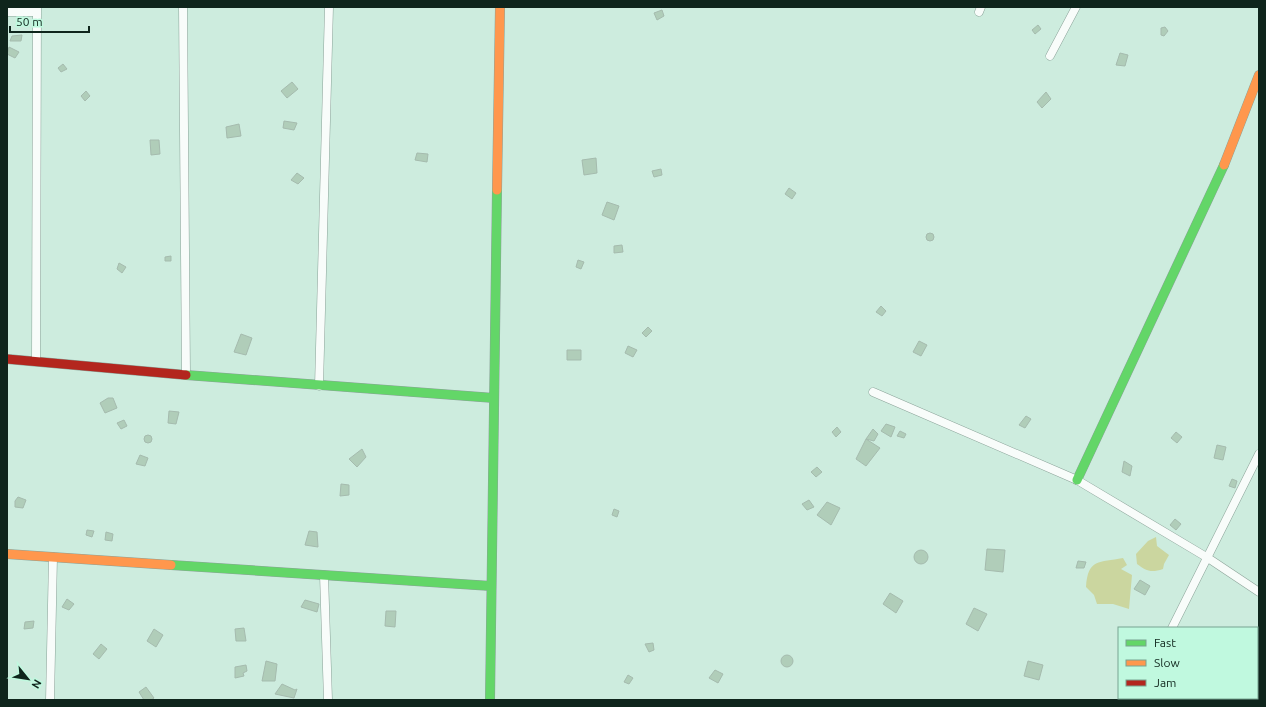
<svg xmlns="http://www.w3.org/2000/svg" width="1266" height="707" font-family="Ubuntu,sans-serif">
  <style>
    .green { fill: #cbd69f }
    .building { fill: #b0cdb9; stroke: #a5bbae }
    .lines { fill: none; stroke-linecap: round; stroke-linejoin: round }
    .street-casing { stroke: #8aa298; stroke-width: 9 }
    .fast-casing { stroke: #8aa298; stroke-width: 10 }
    .slow-casing { stroke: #8aa298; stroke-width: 10 }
    .jam-casing { stroke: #8aa298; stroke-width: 10 }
    .street { stroke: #f8fcfa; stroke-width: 8 }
    .fast { stroke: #63d668; stroke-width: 9 }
    .slow { stroke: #ff974d; stroke-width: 9 }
    .jam { stroke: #b3261e; stroke-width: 9 }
  </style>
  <rect width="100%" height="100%" fill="#cdecde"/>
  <!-- green -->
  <path class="green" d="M1156 537 1157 546 1169 555 1164 564 1163 569C1151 573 1146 571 1137 564L1136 554 1148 541Z
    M1123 558 1127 565 1121 569 1132 575 1129 609 1113 604H1097L1094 595 1086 587C1088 558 1099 563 1123 558Z"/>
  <!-- building -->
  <path class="building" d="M662 10 664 16 657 20 654 13Z
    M1038 25 1041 29 1035 34 1032 30Z
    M1165 27 1168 31 1164 36 1161 35V28Z
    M22 35 21 41H10L12 36Z
    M9 47 19 52 15 58 7 54Z
    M1120 53 1128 55 1125 66 1116 65Z
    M63 64 67 69 61 72 58 68Z
    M292 82 298 89 287 98 281 91Z
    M86 91 90 96 85 101 81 96Z
    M1046 92 1051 99 1042 108 1037 102Z
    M284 121 297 123 294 130 283 128Z
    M239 124 241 136 227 138 226 127Z
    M150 140H159L160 154 151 155Z
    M417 153 428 154 427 162 415 160Z
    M596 158 597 173 584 175 582 160Z
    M661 169 662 175 654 177 652 171Z
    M297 173 304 178 298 184 291 180Z
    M789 188 796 193 792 199 785 194Z
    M607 202 619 206 614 220 602 215Z
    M926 237a4 4 0 1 1 8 0a4 4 0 1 1-8 0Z
    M622 245 623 252 614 253V246Z
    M171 256V261H165V257Z
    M578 260 584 262 581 269 576 267Z
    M119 263 126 267 122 273 117 269Z
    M881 306 886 311 882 316 876 312Z
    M648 327 652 331 646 337 642 333Z
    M241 334 252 338 246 355 234 352Z
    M919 341 927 345 921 356 913 352Z
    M628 346 637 350 633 357 625 353Z
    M567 350H581V360H567Z
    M108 398H113L117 408 105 413 100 403Z
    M169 411 179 412 176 424 168 423Z
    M1026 416 1031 419 1025 428 1019 425Z
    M124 420 127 426 121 429 117 423Z
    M886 424 895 427 891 437 881 431Z
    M837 427 841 432 836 437 832 432Z
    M873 429 878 434 874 441 866 439Z
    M900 431 906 434 904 438 897 436Z
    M1176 432 1182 437 1177 443 1171 438Z
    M144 439a4 4 0 1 1 8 0a4 4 0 1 1-8 0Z
    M866 439 880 448 866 466 856 459Z
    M1217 445 1226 447 1223 460 1214 458Z
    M362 449 366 457 357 467 349 459Z
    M140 455 148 458 145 466 136 464Z
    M1124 461 1132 466 1130 476 1122 472Z
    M817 467 822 472 816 477 811 472Z
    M1232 479 1237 481 1235 488 1229 486Z
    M341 484 349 485V495L340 496Z
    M18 497 26 500 23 508 15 507V501Z
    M809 500 814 507 807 510 802 504Z
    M827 502 840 508 831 525 817 515Z
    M614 509 619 511 617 517 612 515Z
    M1175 519 1181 524 1176 530 1170 525Z
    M87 530 94 531 92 537 86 535Z
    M309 531 317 532 318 547 305 545Z
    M106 532 113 534 112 541 105 540Z
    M987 549 1005 550 1003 572 985 570Z
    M914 557a7 7 0 1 1 14 0a7 7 0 1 1-14 0Z
    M1078 561 1086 562 1084 568H1076Z
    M1140 580 1150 586 1145 595 1134 589Z
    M890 593 903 601 896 613 883 604Z
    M67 599 74 604 69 610 62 607Z
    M305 600 319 604 317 612 301 607Z
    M974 608 987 614 978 631 966 624Z
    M386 611H396L395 627 385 626Z
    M34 621 33 628 24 629 25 622Z
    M244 628 246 641H236L235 629Z
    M154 629 163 635 156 647 147 641Z
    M653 643 654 650 649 652 645 644Z
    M101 644 107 649 99 659 93 654Z
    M781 661a6 6 0 1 1 12 0a6 6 0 1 1-12 0Z
    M266 661 277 664 275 681H262Z
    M1028 661 1043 665 1039 680 1024 676Z
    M246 665 247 671 243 673 244 676 235 678V667Z
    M715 670 723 674 718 683 709 678Z
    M628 675 633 678 629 684 624 682Z
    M282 684 295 690 297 689 294 698 275 694Z
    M146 687 154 698 151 700H144L139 692Z"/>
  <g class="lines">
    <!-- street casing -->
    <g class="street-casing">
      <path id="street" d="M183 7 186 375
        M7 12H37
        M979 12 981 7
        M1050 56 1076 7
        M36 360 37 7
        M319 386 329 7
        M873 392 1077 480 1208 558 1259 592
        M324 575 328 700
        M1172 628 1259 454
        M50 700 53 557
        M1136 700 1137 698"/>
    </g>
    <!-- fast casing -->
    <g class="fast-casing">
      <path id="fast" d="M186 375 494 398
        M1077 480 1224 165
        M171 565 491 586
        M490 700 497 190"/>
    </g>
    <!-- slow casing -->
    <g class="slow-casing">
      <path id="slow" d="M1224 165 1259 75
        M497 190 500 7
        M7 554 171 565"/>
    </g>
    <!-- jam casing -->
    <g class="jam-casing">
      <path id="jam" d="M7 359 186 375"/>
    </g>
    <!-- street -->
    <use href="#street" class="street"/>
    <!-- fast -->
    <use href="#fast" class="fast"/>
    <!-- slow -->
    <use href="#slow" class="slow"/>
    <!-- jam -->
    <use href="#jam" class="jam"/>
  </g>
  <!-- border -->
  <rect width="1266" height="707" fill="none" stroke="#0f251c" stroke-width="16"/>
  <!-- legend -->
  <rect x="1118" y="627" width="140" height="72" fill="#c0f9df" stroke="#79a491"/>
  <rect x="1126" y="640" width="20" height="6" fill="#63d668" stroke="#79a491"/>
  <text x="1154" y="647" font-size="12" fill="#0f251c">Fast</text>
  <rect x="1126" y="660" width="20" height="6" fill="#ff974d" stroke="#79a491"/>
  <text x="1154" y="667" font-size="12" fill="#0f251c">Slow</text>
  <rect x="1126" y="680" width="20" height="6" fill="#b3261e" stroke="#79a491"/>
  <text x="1154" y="687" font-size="12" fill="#0f251c">Jam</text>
  <!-- north arrow -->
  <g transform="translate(28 679) rotate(120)" stroke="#c0f9df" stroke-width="3" paint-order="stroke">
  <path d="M0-3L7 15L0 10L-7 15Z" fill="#0f251c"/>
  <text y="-6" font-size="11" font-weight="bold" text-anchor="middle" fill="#0f251c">N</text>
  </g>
  <!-- scale -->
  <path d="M10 26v6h79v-6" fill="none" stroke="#0f251c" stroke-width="2"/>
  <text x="16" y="26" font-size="12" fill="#0f251c" stroke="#c0f9df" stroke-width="3" paint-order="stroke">50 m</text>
</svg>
